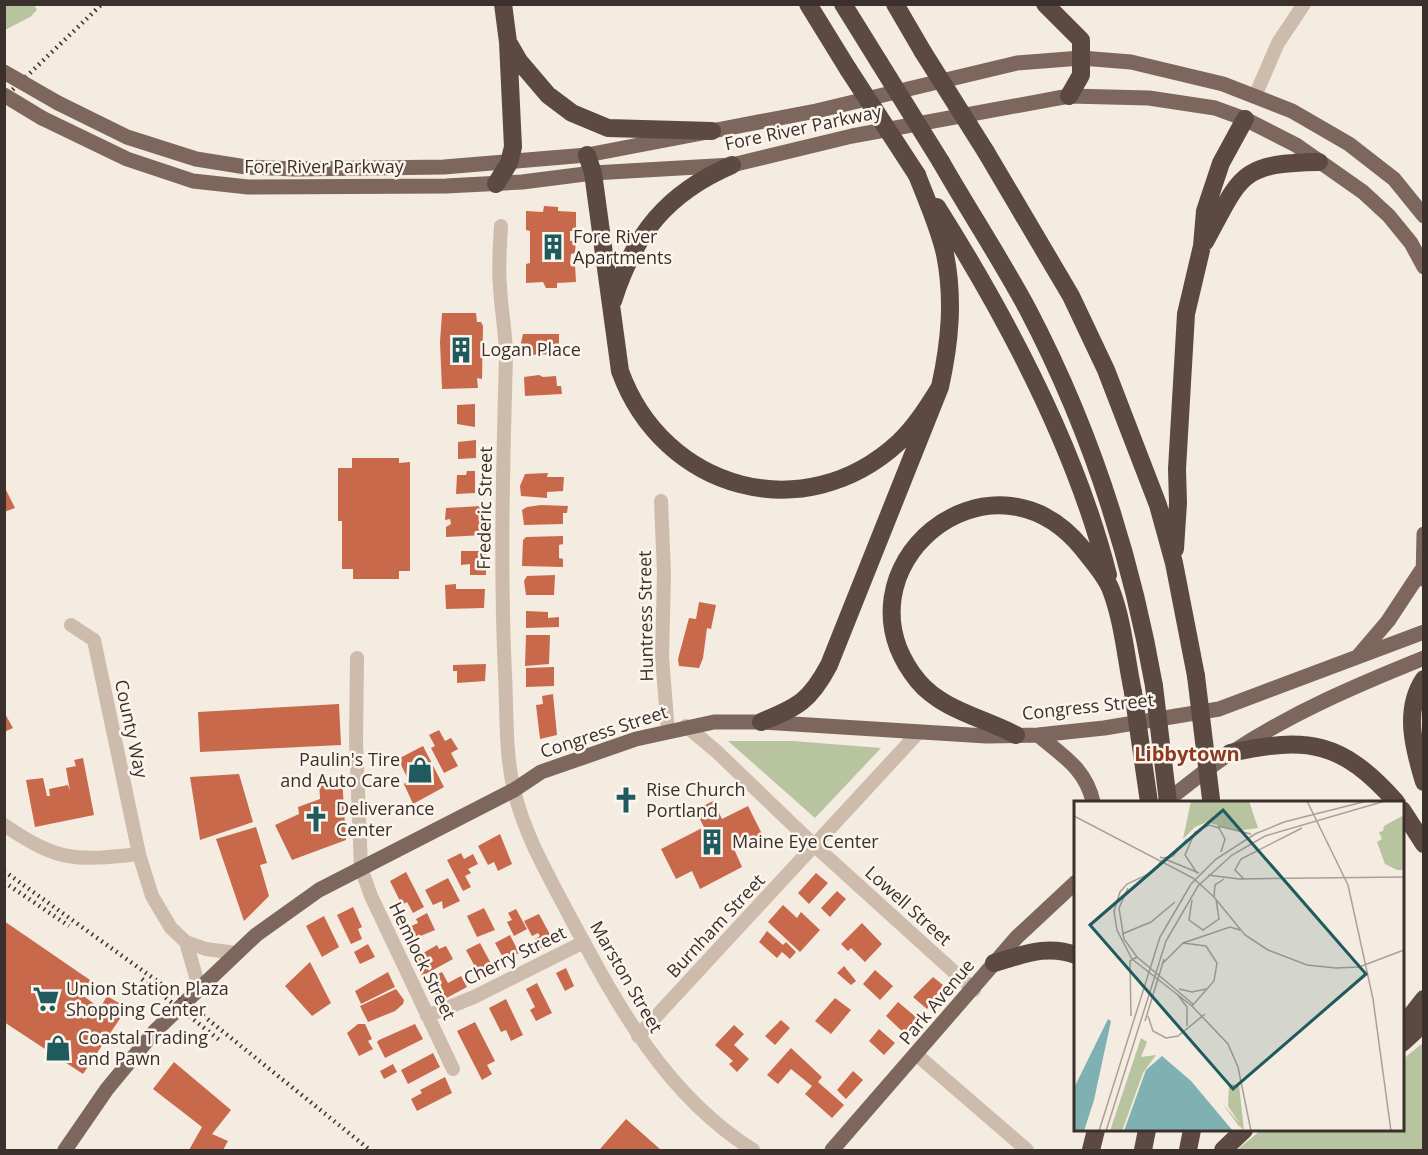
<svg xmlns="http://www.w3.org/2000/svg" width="1428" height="1155" font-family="'Open Sans',sans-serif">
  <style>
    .green { fill: #b8c4a0 }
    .building { fill: #c8694b }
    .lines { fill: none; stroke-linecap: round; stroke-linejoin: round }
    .minor { stroke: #cdbbac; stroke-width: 14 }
    .primary { stroke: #7d675c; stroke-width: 15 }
    .motorway { stroke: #5c4a42; stroke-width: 18 }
    .rail { stroke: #3b302b; stroke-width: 4.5; stroke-dasharray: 1.5 4.5; stroke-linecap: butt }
    .primary-bridge { stroke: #7d675c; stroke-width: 15 }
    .motorway-bridge { stroke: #5c4a42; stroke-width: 18 }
    .labels { text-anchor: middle; stroke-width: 5; stroke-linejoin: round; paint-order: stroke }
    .street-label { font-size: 18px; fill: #3b302b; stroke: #fbf5ee }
    .poi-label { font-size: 18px; fill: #3b302b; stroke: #fbf5ee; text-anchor: start }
    .neighbourhood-label { font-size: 20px; font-weight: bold; fill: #8c3b22; stroke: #fbf5ee }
    .inset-road { fill: none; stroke: #aaa098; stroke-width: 1.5 }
    .view { fill: #1f5a5e; fill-opacity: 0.15; stroke: #1f5a5e; stroke-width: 3 }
    .inset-edge { fill: none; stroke: #3b302b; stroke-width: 3 }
  </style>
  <rect width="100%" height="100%" fill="#f4ebe1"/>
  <!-- green -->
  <path class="green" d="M5 4 34 5 37 10 30 17 5 30Z
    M728 741H793L881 748 815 818Z
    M1423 1043V1150H1237L1261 1130H1402L1403 1059Z"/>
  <!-- building -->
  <path class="building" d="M544 206 558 207V211L576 212V231H570V241L576 240 575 253 571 254 570 264H575L576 282 557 283V288H546L543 282 526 283V264L530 263V231L526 230V211L543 212Z
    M442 313H476L477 322H481L483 326 482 379 477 378 478 388 442 389 440 342Z
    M523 334H559V354L524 355 521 343Z
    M539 375 543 377 556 376 557 386H561L562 394 525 396 524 377Z
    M475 404V427L457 424V405Z
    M476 440V458L458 459V442Z
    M352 458H399V463L410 462V571H399V579H353V569H342V521H338V468H352Z
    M467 471H475V493L456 494 457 475H466Z
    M548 473 547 477H564L563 491 547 492V498L521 496 520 486 525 474Z
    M4 486 15 508 4 512Z
    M541 505 568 506 567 513H563V524L524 525 522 510 527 507Z
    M482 506 484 535 446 537V527L451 524 450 519 445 520 446 508Z
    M563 536V544L559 545V558L563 559V567L522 566 523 540 526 537Z
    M461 551H486V575H470V564L461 565Z
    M555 575 554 595H526L524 581 527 576Z
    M456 584V589H485L484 608 446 609 445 585Z
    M699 602 716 605 711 629 707 628 703 658 699 668 679 666 678 659 689 618 696 619Z
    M526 611 548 612V618L559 617V627L526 628Z
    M526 635H550L549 664 525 666Z
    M486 664 485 681 457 683V671H453V665Z
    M554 667V686L526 687V668Z
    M553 694 557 735 540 739 536 705 543 704 542 696Z
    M339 704 341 745 200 752 198 712Z
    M4 712 13 728 4 732Z
    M439 730 445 741 451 738 458 749 451 753 458 766 444 773 431 748 435 746 429 735Z
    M423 746 444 787 413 804 404 784 409 781 398 759Z
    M83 758 94 815 35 827 26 780 43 778 47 796H50L49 789 68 785 70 791 66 768 76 766 74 760Z
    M239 774 253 822 200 840 190 777Z
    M342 777 346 840 292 860 275 825 299 814 298 807 320 799 319 780Z
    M713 801 722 819 748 806 762 834 734 849 742 867 700 889 692 871 676 879 661 849 704 827 695 810Z
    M256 827 267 863 260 865 269 896 244 921 216 839Z
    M500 834 512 864 498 871 494 862 488 865 478 846Z
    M461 853 464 859 473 854 478 864 468 869 471 873 465 876 471 887 463 891 447 860Z
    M406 872 424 907 413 913 407 902 402 905 390 881Z
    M816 873 828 883 809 904 798 893Z
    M448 878 460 901 443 909 442 901 433 905 425 890Z
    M837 891 846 899 830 917 821 908Z
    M783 905 797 918 801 912 820 930 800 952 768 922Z
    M353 907 362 927 358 929 362 939 351 944 337 915Z
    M484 908 495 930 477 937 467 916Z
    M516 909 527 929 514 936 507 922 512 920 508 913Z
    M427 913 435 930 406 942 400 931 418 923 416 919Z
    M539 914 554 942 540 949 535 939 540 936 538 933 532 936 524 921Z
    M324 916 339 947 322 957 306 926Z
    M4 921 90 980 82 995 100 1008 107 996 119 1003 115 1010 123 1014 83 1074 4 1022Z
    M862 923 882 944 865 962 851 948 848 951 841 944Z
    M767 931 783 945 786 942 796 952 790 959 782 952 777 958 759 942Z
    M510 935 519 953 505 961 495 943Z
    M480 943 495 971 481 978 466 950Z
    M368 944 375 957 360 964 354 952Z
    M437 945 439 949 446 946 453 959 422 976 414 961 420 958 418 956Z
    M310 962 331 1003 312 1016 285 986Z
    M844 966 856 981 851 985 837 973Z
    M566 968 574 986 565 991 556 973Z
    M875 970 893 986 880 1000 863 984Z
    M388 972 395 987 361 1004 355 991Z
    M442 972 448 983 461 976 467 987 439 1002 427 979Z
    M933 977 943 985 927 1009 913 997Z
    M537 983 552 1013 536 1021 530 1010 535 1007 526 989Z
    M396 989 404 1000 403 1004 395 1011 368 1022 360 1006Z
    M835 998 851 1010 831 1034 815 1021Z
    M506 999 523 1035 511 1041 506 1030 501 1032 489 1008Z
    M898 1002 917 1018 904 1033 886 1016Z
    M781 1020 790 1028 775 1045 765 1036Z
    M475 1022 495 1061 487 1065 492 1074 482 1080 457 1031Z
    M358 1024H365L372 1039 368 1041 373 1049 359 1056 347 1033Z
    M415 1024 423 1039 385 1058 377 1042 379 1040Z
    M734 1025 744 1034 734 1045 749 1059 737 1072 729 1064 733 1061 715 1045Z
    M879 1029 895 1043 884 1055 869 1041Z
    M791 1048 822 1077 818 1082 844 1105 832 1118 805 1094 812 1086 791 1069 778 1084 767 1075Z
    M433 1053 440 1067 408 1084 401 1070Z
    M174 1062 231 1110 212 1134 228 1141 223 1150H189L202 1127 153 1089Z
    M393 1064 397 1072 384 1079 380 1071Z
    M853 1071 863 1080 846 1099 837 1090Z
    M445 1077 452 1093 417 1111 411 1099 422 1093 420 1090Z
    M626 1119 661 1150 600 1149Z"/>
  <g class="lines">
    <!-- minor -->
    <path class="minor" d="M1255 96 1278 43 1304 4
      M501 226C500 246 498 267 500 287 501 310 506 333 506 357 503 463 500 569 505 675 507 713 505 753 514 790 524 834 548 875 569 915 617 1004 664 1094 753 1150
      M661 501 664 573 662 657 668 732
      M71 625 94 640 139 854 152 896 171 928 186 942 206 949 236 953
      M357 658 356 742 361 868 371 896 453 1069
      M686 726 716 751 815 846 974 990
      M4 825C59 862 74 861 139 854
      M186 942 199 987
      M427 1016 474 997 584 942
      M638 1036 918 733
      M917 1055 1027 1150"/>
    <!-- primary -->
    <path class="primary" d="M58 103 127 137 196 159 246 167 295 169 444 167 587 155 816 111 1017 63 1081 58 1131 62 1223 84 1292 111 1349 144 1394 179 1424 216
      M42 118 127 159 193 181 248 187 446 186 522 182 593 173 732 165 852 136 1069 96 1149 98 1215 108 1245 119 1296 145 1363 192 1389 216 1411 243 1424 267
      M1423 579 1424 534
      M1359 655 1388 621 1421 571
      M1038 735C1063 756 1086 769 1093 802
      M1165 802C1187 786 1208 767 1231 753 1291 713 1357 685 1424 658
      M65 1150 107 1089 155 1031 256 935 319 890 514 790 541 772 636 739 714 722H761L986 736 1038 735 1104 728 1219 709 1424 632
      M832 1150 1017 937 1076 882"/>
    <!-- motorway -->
    <path class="motorway" d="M808 4 848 69
      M843 4 879 62
      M895 4 923 52
      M1045 4 1081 40V75L1069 96
      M508 42 519 61 548 95 572 113 608 128 712 131
      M986 152 1071 296 1106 370 1158 505 1174 563 1196 676
      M587 155 593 173 620 371C663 490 804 530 899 442 916 426 928 406 940 387
      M941 162C969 211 1000 258 1027 308 1089 426 1131 555 1154 686
      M496 184 509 163 513 147 508 42 503 4
      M937 207C1007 318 1076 448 1108 575
      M1205 242C1241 176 1239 163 1319 162
      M613 301C634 234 667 193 732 165
      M1175 549 1178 503 1177 469 1186 314 1202 246 1205 211 1221 163 1245 119
      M1424 679C1403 710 1414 749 1424 782
      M761 722C798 707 810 701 829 665L940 387C950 342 954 299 945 254 939 227 927 201 917 175
      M1016 735C984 718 942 710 918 681 828 570 990 434 1083 549 1092 561 1106 576 1111 590 1123 621 1126 659 1133 692
      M1230 753C1308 736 1342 741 1396 802
      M1402 810 1424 844
      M994 963C1023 955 1046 944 1076 955
      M1402 1027 1424 999
      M1402 1043 1424 1023
      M1091 1150 1096 1130
      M1143 1150 1147 1130
      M1188 1150 1192 1130
      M1223 1150 1244 1130"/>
    <!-- rail -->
    <path class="rail" d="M4 98 102 4
      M4 871 185 1001 370 1150
      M4 882 69 926
      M142 979 222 1042"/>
    <!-- primary-bridge -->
    <path class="primary-bridge" d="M4 72 58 103
      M4 95 42 118"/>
    <!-- motorway-bridge -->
    <path class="motorway-bridge" d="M923 52 986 152
      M879 62 941 162
      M848 69 917 175
      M1196 676 1211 799
      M1154 686 1168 802
      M1133 692 1149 802"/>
  </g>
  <!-- icons -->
  <defs>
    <g id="building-bare" transform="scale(2.07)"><path d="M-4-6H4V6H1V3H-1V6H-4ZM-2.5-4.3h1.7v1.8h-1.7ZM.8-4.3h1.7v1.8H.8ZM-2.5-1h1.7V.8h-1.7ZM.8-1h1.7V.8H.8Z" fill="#1f5a5e" stroke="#fbf5ee" stroke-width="2.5" paint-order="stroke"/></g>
    <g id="shop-bare" transform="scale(2.07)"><path d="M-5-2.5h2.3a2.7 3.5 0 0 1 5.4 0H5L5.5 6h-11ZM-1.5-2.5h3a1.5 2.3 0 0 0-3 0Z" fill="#1f5a5e" stroke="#fbf5ee" stroke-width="2.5" paint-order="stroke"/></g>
    <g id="church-bare" transform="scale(2.07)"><path d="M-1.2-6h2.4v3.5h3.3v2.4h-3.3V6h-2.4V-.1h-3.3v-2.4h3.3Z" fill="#1f5a5e" stroke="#fbf5ee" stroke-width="2.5" paint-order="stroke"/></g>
    <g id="supermarket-bare" transform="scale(2.07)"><path d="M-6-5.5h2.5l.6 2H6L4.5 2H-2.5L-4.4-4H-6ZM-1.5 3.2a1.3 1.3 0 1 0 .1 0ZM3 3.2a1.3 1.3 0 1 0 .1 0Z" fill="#1f5a5e" stroke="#fbf5ee" stroke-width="2.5" paint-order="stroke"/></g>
  </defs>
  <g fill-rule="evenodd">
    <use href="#building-bare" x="553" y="247"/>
    <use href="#building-bare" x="461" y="350"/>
    <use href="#shop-bare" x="420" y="770"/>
    <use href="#church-bare" x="626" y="800"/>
    <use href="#church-bare" x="316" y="819"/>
    <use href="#building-bare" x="712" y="842"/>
    <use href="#supermarket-bare" x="46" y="999"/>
    <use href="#shop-bare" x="58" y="1048"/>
  </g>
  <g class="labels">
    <!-- street labels -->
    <g class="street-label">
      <text transform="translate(803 128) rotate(-12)" y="6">Fore River Parkway</text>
      <text x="324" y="173">Fore River Parkway</text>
      <text transform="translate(485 508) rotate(-89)" y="6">Frederic Street</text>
      <text transform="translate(646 616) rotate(-91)" y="6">Huntress Street</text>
      <text transform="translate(1088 707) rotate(-6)" y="6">Congress Street</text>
      <text transform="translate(131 729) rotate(78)" y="6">County Way</text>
      <text transform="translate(604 732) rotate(-18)" y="6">Congress Street</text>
      <text transform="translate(908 906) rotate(42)" y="6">Lowell Street</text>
      <text transform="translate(716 926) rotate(-47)" y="6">Burnham Street</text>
      <text transform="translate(515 956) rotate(-26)" y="6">Cherry Street</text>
      <text transform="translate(422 961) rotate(64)" y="6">Hemlock Street</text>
      <text transform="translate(626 977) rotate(60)" y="6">Marston Street</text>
      <text transform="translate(937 1002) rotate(-50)" y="6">Park Avenue</text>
    </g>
    <!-- poi labels -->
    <g class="poi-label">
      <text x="573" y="243">Fore River<tspan x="573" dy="21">Apartments</tspan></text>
      <text x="481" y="356">Logan Place</text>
      <text x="400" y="766" text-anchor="end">Paulin's Tire<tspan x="400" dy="21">and Auto Care</tspan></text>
      <text x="646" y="796">Rise Church<tspan x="646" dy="21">Portland</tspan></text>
      <text x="336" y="815">Deliverance<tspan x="336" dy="21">Center</tspan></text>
      <text x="732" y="848">Maine Eye Center</text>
      <text x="66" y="995">Union Station Plaza<tspan x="66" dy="21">Shopping Center</tspan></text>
      <text x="78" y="1044">Coastal Trading<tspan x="78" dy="21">and Pawn</tspan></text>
    </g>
    <!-- neighbourhood labels -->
    <g class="neighbourhood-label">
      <text x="1187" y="761">Libbytown</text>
    </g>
  </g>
  <!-- overview -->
  <g transform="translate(1074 801)">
    <rect width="330" height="330" fill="#f4ebe1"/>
    <path d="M117 0H175L184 27 162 30 133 21 121 26 109 38ZM330 14V69H323L311 63 303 41 308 38 305 31 309 30 310 25ZM67 237 73 241 67 256 82 254 69 272 48 330H36ZM155 283 165 284 170 329 164 324 148 302 166 323 154 305Z" fill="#b8c4a0"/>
    <path d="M34 218 37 220 20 299 10 330H0V287ZM88 255 117 280 159 330H50L72 269Z" fill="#7fb0b2"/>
    <path class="inset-road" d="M233 0 274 84 299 198 317 330M0 15 119 77 140 96 171 134 194 149 233 164 262 167 285 166 330 149M144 25 177 33M86 56 125 72M89 57 99 55 113 38M88 59 79 71 53 83 46 91 40 110 43 129 58 158 118 205 154 243 164 266 177 330M123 72 111 54 121 31 135 24 145 27 151 38 147 51M134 74 165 78 330 76M170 78 161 69 167 58 228 27M54 87 45 107 50 138 63 156 119 203M140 96 141 84 150 78M118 99 115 119 129 129 145 118 142 98M48 133 77 121 101 101M109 142 132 145 143 162 140 180 118 205M89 162 109 142 156 126 166 129M105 188 118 191 132 188M103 193 113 206V225M57 215 56 160 63 156M74 215 79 230 92 237 104 235 131 213M71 220 90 158M25 330 86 136 117 83 142 58 181 33 210 21 293 0M32 330 92 140 124 85 158 54 191 35 311 0"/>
    <path class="view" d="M149 9 292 173 159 288 16 124Z"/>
    <rect width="330" height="330" class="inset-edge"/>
  </g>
  <!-- border -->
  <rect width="1428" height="1155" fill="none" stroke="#3b302b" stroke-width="12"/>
</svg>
